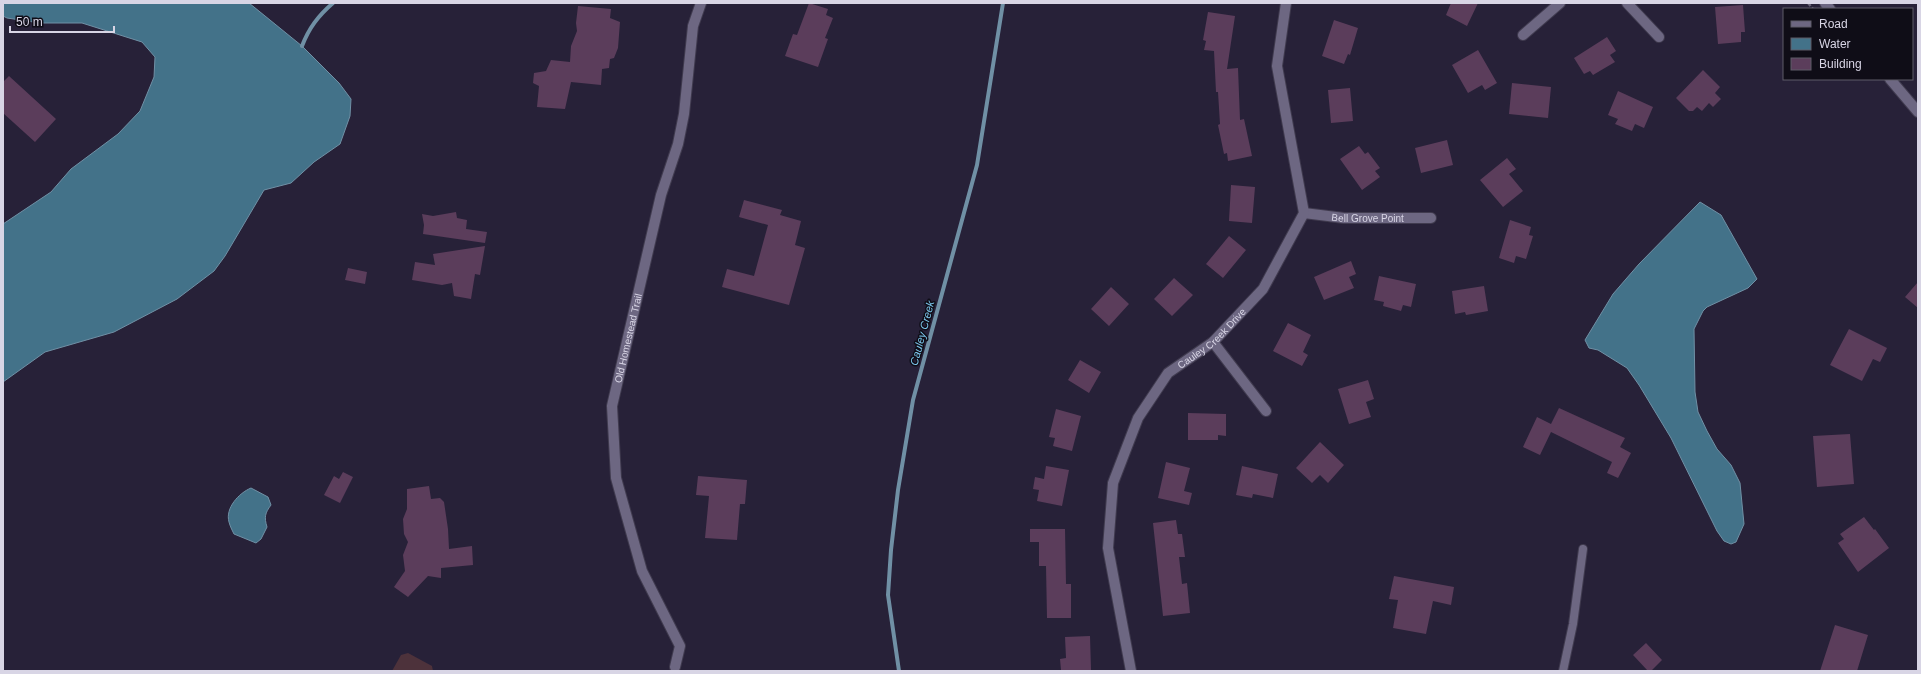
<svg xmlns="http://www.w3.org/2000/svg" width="1921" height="674" font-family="Helvetica,sans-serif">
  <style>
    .green { fill: #4d323b }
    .water { fill: #437289; stroke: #7090a5 }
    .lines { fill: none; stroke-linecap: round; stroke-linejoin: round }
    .stream { stroke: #7090a5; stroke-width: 4 }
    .building { fill: #5b3d5b }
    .lane-casing { stroke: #403b4f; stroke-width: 10 }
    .street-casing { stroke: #403b4f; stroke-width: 12 }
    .secondary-casing { stroke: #403b4f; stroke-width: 12 }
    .path { stroke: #6b667a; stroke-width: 2.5; stroke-dasharray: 4 2; stroke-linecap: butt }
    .lane { stroke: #6d6782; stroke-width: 8 }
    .street { stroke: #6d6782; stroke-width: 10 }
    .secondary { stroke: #6d6782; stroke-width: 10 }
    .labels { text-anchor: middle; stroke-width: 3; stroke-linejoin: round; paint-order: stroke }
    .street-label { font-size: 10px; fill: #d8d5e5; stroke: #0f0d17 }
    .water-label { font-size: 11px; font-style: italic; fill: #7ecaf0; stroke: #0f0d17 }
  </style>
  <rect width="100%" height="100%" fill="#272138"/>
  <!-- green -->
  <path class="green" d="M408 653 432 666 433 671H392L401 655Z"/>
  <!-- water -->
  <path class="water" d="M3 3H249L302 46 339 83 351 99 350 116 340 144 314 162 291 183 264 190 225 256 214 271 177 299 114 332 45 352 3 382V224L51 192 71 169 118 134 140 111 154 77 155 57 142 42 82 23H40L7 18 3 16Z
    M1700 202 1721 215 1757 279 1748 288 1707 307 1703 311 1694 329 1695 392 1698 412 1707 431 1717 449 1731 465 1740 483 1744 524 1736 542 1731 544 1724 541 1717 531 1671 438 1639 385 1627 368 1598 350 1589 348 1585 340 1613 294 1639 264Z
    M251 488 268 497 271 505C265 513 264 517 267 527L261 539 256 543 234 534C232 530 230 526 229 522 225 508 239 493 251 488Z"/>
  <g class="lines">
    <!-- stream -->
    <path class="stream" d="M302 46C309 28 318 16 333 3
      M899 671 888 595 891 550 898 490 913 400 977 165 1003 3"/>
  </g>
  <!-- building -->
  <path class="building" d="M809 3 828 9 826 15 833 18 825 38 828 39 818 67 785 56 793 34 797 35Z
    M1451 3H1478L1467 26 1446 15Z
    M1743 5 1745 32H1741V42L1718 44 1715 7Z
    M578 6 611 9 610 18 620 22 618 48 614 58 610 59 609 68 602 69 601 85 571 82 565 109 537 107 539 86 533 83 534 73 546 71 551 60 570 62 571 46 577 31 576 23Z
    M1208 12 1235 16 1227 69 1238 68 1240 120 1244 119 1252 156 1228 161 1227 153 1224 154 1218 125 1220 124 1218 92H1216L1214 51 1204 50 1206 41 1203 40Z
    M1334 20 1358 28 1350 55 1348 54 1344 64 1322 56Z
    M1607 37 1616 51 1610 55 1615 62 1593 75 1590 71 1584 74 1574 58Z
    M1478 50 1497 83 1485 90 1482 85 1468 93 1452 65Z
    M1703 70 1720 87 1715 93 1721 99 1713 107 1709 103 1702 111 1697 107 1693 111H1689L1676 98Z
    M9 76 56 119 35 142 3 113V82Z
    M1512 83 1551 87 1548 118 1509 114Z
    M1350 88 1353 121 1331 123 1328 90Z
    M1618 91 1653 107 1644 128 1635 124 1632 131 1615 124 1618 119 1608 115Z
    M1447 140 1453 165 1421 173 1415 148Z
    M1359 146 1365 154 1368 152 1380 168 1375 171 1380 177 1362 190 1340 159Z
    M1507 158 1516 169 1509 174 1523 191 1503 207 1480 180Z
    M1231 185 1255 187 1252 223 1229 221Z
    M744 200 782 210 780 215 801 221 795 245 805 248 789 305 722 287 727 269 754 276 768 225 739 217Z
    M456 212 457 218 467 220 466 229 487 232 485 243 423 234 424 225 422 214 433 216Z
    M1510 220 1531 227 1529 235 1533 236 1526 259 1516 256 1514 263 1499 258Z
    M1229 236 1246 250 1223 278 1206 264Z
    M485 246 480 275 475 274 471 299 454 296 452 283 442 285 412 280 415 262 435 265 433 254Z
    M1351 261 1356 274 1349 277 1354 288 1324 300 1314 277Z
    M348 268 367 272 365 284 345 280Z
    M1379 276 1416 284 1411 307 1403 305 1401 311 1383 306 1384 302 1374 300Z
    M1174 278 1193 295 1172 316 1154 299Z
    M1918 282V308L1905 297Z
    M1484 286 1488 311 1466 315 1465 312 1455 314 1452 291Z
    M1111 287 1129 304 1109 326 1091 309Z
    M1288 323 1311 335 1303 352 1308 355 1302 366 1273 351Z
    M1849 329 1887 348 1880 362 1873 359 1862 381 1830 365Z
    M1080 360 1101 372 1089 393 1068 380Z
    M1368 380 1374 399 1366 402 1371 417 1349 424 1338 389Z
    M1559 408 1625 438 1620 447 1631 453 1618 478 1607 473 1612 462 1551 432 1540 455 1523 447 1537 417 1551 424Z
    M1056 409 1081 416 1072 451 1053 446 1055 438 1049 437Z
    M1188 413 1226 414V436L1218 435V440H1188Z
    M1850 434 1854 484 1817 487 1813 436Z
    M1320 442 1344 465 1328 483 1320 475 1312 483 1296 468Z
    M1166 462 1190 468 1184 491 1192 493 1189 505 1158 498Z
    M1046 466 1069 470 1062 506 1037 501 1039 490 1033 489 1035 477 1044 479Z
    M1242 466 1278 474 1273 498 1253 494 1252 498 1236 495Z
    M343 472 353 477 340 503 324 495 334 476 339 479Z
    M698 476 747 480 745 504H740L737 540 705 538 709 496 696 495Z
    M429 486 431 499 440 498 444 502 448 529 449 549 472 546 473 565 441 568V578L428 576 408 597 394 587 405 571 403 555 408 542 404 534 403 519 407 509V489Z
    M1864 517 1874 530 1875 529 1889 548 1858 572 1838 543 1844 539 1840 534Z
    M1176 520 1178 534H1182L1185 557H1179L1182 584 1187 583 1190 613 1163 616 1153 523Z
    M1030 529H1065L1066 584H1071V618H1047L1046 566H1039V542H1030Z
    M1394 576 1454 587 1451 605 1433 601 1426 634 1393 628 1398 600 1389 599Z
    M1835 625 1868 635 1857 671H1820Z
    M1090 636 1091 670H1061L1060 659 1066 658 1065 637Z
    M1646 643 1662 660 1651 671H1648L1633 655Z"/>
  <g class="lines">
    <!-- lane casing -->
    <g class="lane-casing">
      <path id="lane" d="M1563 671 1573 624 1583 549"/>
    </g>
    <!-- street casing -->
    <g class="street-casing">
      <g id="street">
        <path d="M1627 3 1659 37"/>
        <path d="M1523 35 1560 3"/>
        <path id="s1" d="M1304 213 1344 218H1431"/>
        <path d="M1213 342 1266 411"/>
        <path id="s2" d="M675 667 680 646 642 571 616 478 612 406 661 195 678 144 684 114 693 26 701 3"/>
        <path id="s3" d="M1131 671 1108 548 1113 483 1138 418 1168 373 1213 342 1263 289 1304 213 1277 66 1286 3"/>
      </g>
    </g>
    <!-- secondary casing -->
    <g class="secondary-casing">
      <path id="secondary" d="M1825 3 1830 9
        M1890 79 1918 112"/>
    </g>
    <!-- path -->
    <path class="path" d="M1808 3 1813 9"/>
    <!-- lane -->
    <use href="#lane" class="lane"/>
    <!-- street -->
    <use href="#street" class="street"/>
    <!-- secondary -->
    <use href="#secondary" class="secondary"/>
  </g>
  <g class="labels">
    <!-- street labels -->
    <g class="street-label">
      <text dy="4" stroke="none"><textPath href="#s1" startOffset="64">Bell Grove Point</textPath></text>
      <text dy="4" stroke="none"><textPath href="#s3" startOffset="370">Cauley Creek Drive</textPath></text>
      <text dy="4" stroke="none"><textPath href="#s2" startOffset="344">Old Homestead Trail</textPath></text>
    </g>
    <!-- water labels -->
    <g class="water-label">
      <text transform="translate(922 333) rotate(-75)" y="4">Cauley Creek</text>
    </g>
  </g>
  <!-- border -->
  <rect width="1921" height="674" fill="none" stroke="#d8d5e5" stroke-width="8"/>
  <!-- legend -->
  <rect x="1783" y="8" width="130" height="72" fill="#0f0d17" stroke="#5f5d69"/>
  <rect x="1791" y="21" width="20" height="6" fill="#6d6782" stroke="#5f5d69"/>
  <text x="1819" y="28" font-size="12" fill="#d8d5e5">Road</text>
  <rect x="1791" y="38" width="20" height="12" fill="#437289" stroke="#5f5d69"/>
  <text x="1819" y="48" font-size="12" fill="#d8d5e5">Water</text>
  <rect x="1791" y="58" width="20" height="12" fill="#5b3d5b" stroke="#5f5d69"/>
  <text x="1819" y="68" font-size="12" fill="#d8d5e5">Building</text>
  <!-- scale -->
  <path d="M10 26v6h104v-6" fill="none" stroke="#d8d5e5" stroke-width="2"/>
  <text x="16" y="26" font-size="12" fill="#d8d5e5" stroke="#0f0d17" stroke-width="3" paint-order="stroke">50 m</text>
</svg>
